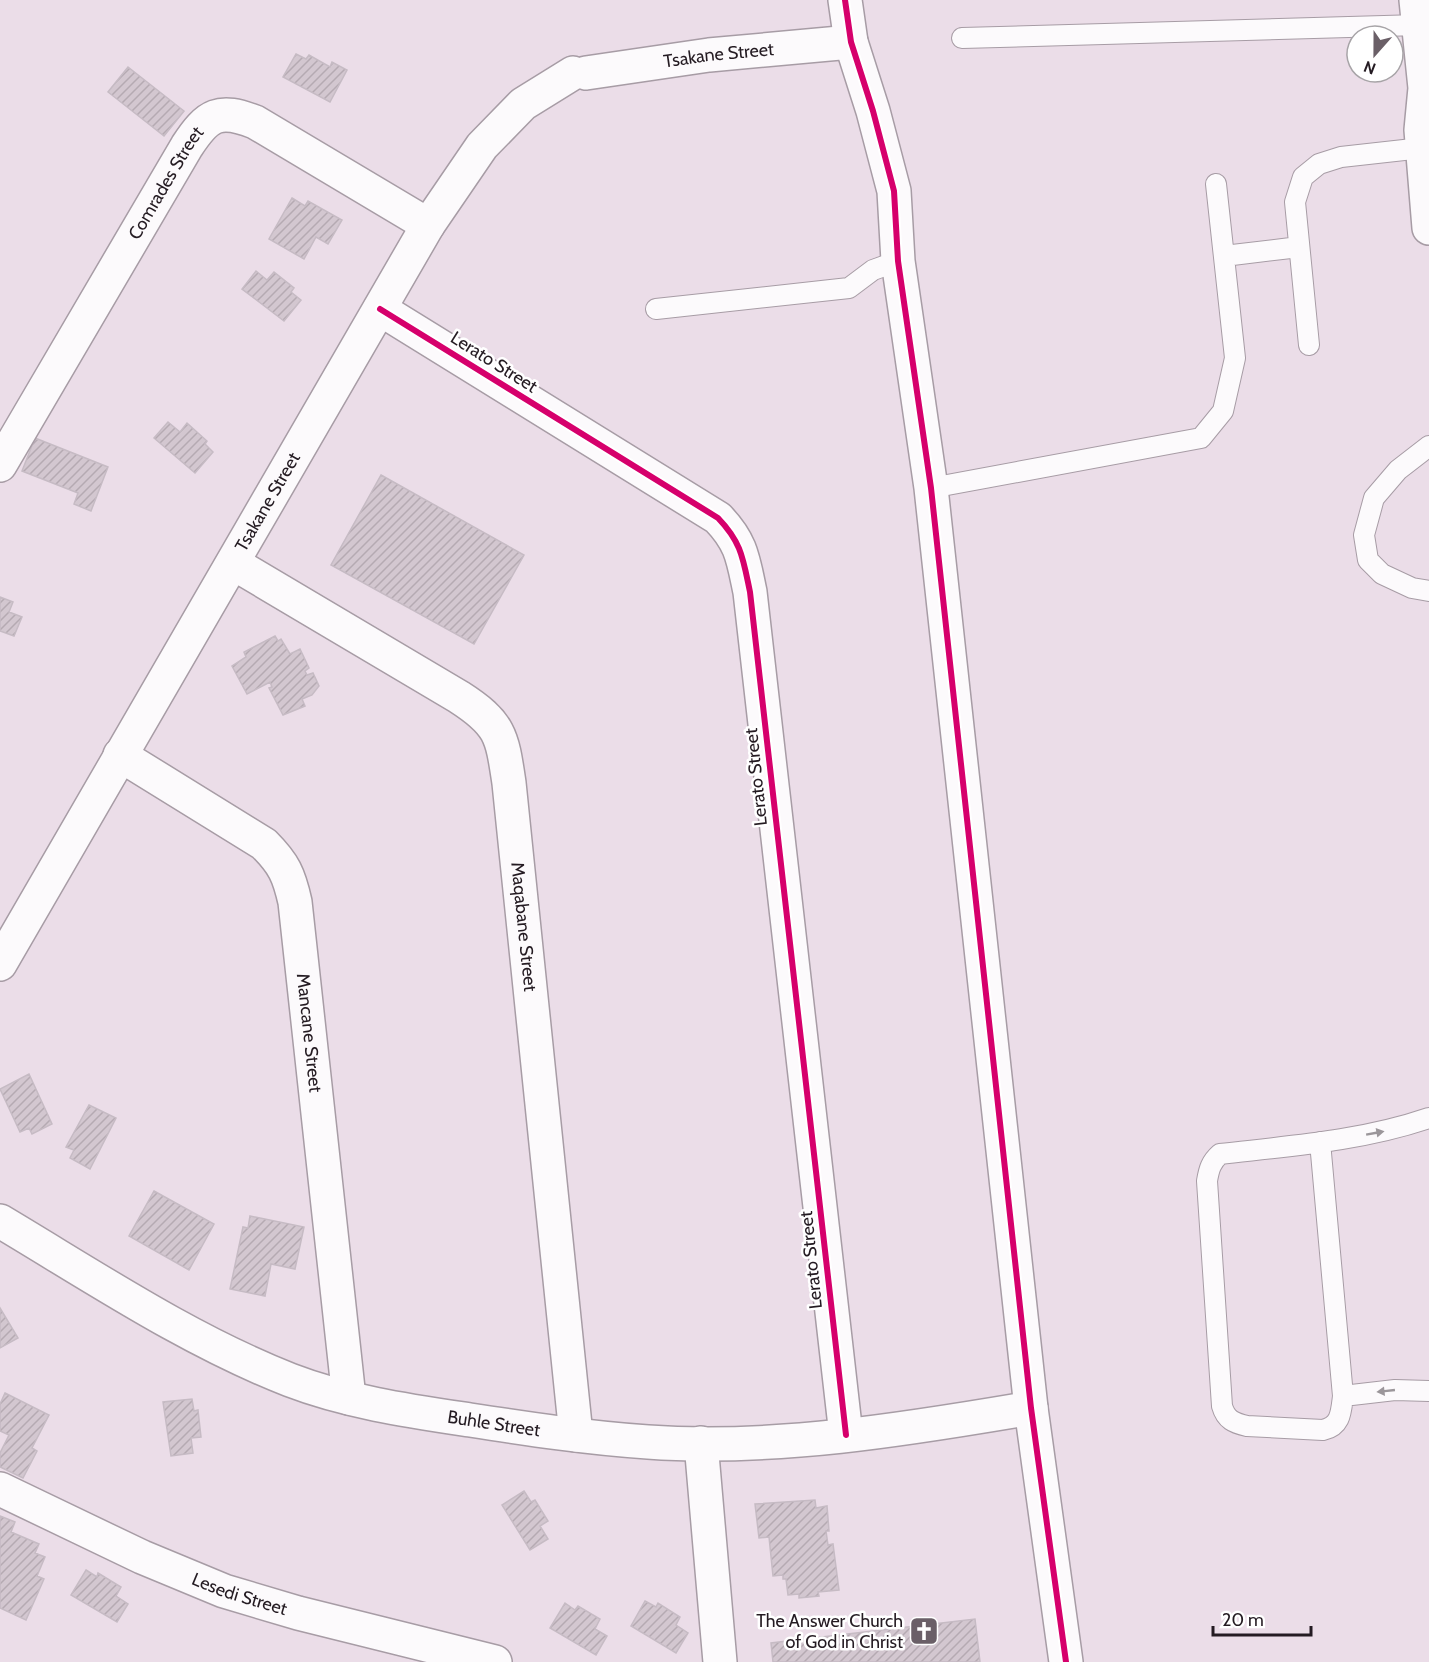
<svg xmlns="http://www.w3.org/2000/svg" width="1429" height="1662" font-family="Cabin,sans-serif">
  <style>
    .building { fill: url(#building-hatch); stroke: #c6bbc4; stroke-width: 1.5 }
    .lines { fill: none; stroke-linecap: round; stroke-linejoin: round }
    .lane-casing { stroke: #a79ca5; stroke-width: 22 }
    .street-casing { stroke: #a79ca5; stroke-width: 36 }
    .secondary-casing { stroke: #a79ca5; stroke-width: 36 }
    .lane { stroke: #fcfafc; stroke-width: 20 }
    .street { stroke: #fcfafc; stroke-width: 33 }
    .secondary { stroke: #fcfafc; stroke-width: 33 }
    .cycleway-casing { stroke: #fff; stroke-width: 10 }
    .cycleway { stroke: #d6006c; stroke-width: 6 }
    .oneway { fill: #9b969a }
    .labels { text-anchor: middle; stroke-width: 5; stroke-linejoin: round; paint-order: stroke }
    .street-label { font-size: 18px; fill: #241b22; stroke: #fff }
    .poi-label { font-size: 18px; fill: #241b22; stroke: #fff; text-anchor: end }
  </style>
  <defs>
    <pattern id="building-hatch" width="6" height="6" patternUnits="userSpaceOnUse" patternTransform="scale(1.5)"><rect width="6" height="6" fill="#d3c7d0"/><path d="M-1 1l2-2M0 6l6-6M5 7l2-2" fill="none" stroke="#b5aab2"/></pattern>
  </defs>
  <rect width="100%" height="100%" fill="#ebdde8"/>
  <!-- building -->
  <path class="building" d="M296 54 306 59 309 55 330 67 332 62 347 70 330 102 283 77Z
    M128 67 184 111 164 136 108 92Z
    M292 198 305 206 308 201 342 220 328 244 316 237 304 259 269 239Z
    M256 271 267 280 274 272 294 288 291 292 301 300 284 321 242 289Z
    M168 422 180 432 187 423 207 441 205 444 213 452 195 473 154 438Z
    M35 438 108 467 91 511 74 504 78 493 22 471Z
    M381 475 524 555 474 644 331 565Z
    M0 597 13 602 9 612 22 617 14 636 0 631Z
    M275 636 278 641 281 639 290 654 300 649 309 668 305 671 307 675 313 673 319 686 312 695 302 699 305 706 283 715 269 688 272 687 270 682 247 694 232 666 246 657 244 652Z
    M29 1074 52 1124 32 1134 29 1128 20 1132 0 1089Z
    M89 1105 116 1118 90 1169 70 1158 74 1150 66 1147Z
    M154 1191 214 1224 189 1270 129 1236Z
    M250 1216 304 1227 295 1269 271 1264 265 1296 230 1289 243 1227 248 1228Z
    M0 1308 18 1338 0 1348Z
    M5 1393 49 1415 32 1448 37 1451 23 1478 0 1467V1453L9 1435 0 1431V1404Z
    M192 1399 194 1411 198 1410 201 1437 191 1438 193 1453 171 1456 163 1402Z
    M524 1491 531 1502 535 1500 548 1521 540 1526 548 1539 530 1550 502 1505Z
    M815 1500 816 1508 827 1506 829 1531H826L828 1545 833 1544 839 1590 818 1592 819 1596 799 1598V1594L788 1595 786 1579H783V1575L773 1576 769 1537 759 1538 755 1504Z
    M0 1516 15 1522 11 1532 39 1544 35 1553 45 1557 37 1576 44 1579 26 1620 0 1608Z
    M86 1570 97 1577 98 1573 121 1587 116 1596 128 1604 117 1622 71 1595Z
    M645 1601 656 1607 658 1603 680 1617 676 1625 688 1633 676 1653 631 1626Z
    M565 1603 575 1610 578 1606 600 1619 595 1629 607 1636 596 1655 550 1628Z
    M975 1619 980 1662H773L771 1643Z"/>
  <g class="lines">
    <!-- lane casing -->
    <g class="lane-casing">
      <path id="lane" d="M962 38 1419 25
        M1224 256 1299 247
        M656 309 849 288 873 270 898 261
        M1309 345 1295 202 1303 177 1319 164 1341 157 1422 148
        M1429 446 1398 470 1374 498 1364 535 1368 560 1382 574 1412 588 1429 591
        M931 488 1201 438 1223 411 1235 358 1216 184
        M1320 1142 1343 1396C1341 1412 1341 1426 1323 1430L1247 1426C1234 1423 1226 1420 1222 1406L1207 1181C1209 1169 1211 1162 1220 1154 1290 1146 1362 1141 1429 1118
        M1343 1396 1395 1390 1429 1391"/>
    </g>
    <!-- street casing -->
    <g class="street-casing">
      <g id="street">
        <path d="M845 0 851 42 873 111 894 191 898 261 931 488 1031 1408 1066 1662"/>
        <path id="s1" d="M586 73 709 55 851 42"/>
        <path d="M380 309 718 518C742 543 743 559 750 592L846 1435"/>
        <path id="s2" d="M0 465 187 146C208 114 219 108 255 122L428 225"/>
        <path id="s3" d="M233 563 459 697C501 724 502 736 509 783L576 1435"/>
        <path id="s4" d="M120 755 264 844C284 864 289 875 295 902L349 1398"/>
        <path id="s5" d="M0 964 428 225 482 146 523 104 573 73"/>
        <path id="s6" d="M0 1221C94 1277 188 1340 290 1380 347 1402 410 1411 470 1420 529 1429 588 1438 648 1442 772 1451 908 1429 1031 1408"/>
        <path d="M701 1443 720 1662"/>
        <path id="s7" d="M0 1489 142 1557 224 1591 298 1613 495 1662"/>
      </g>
    </g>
    <!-- secondary casing -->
    <g class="secondary-casing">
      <path id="secondary" d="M1416 0 1425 88 1421 130 1429 228"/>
    </g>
    <!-- lane -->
    <use href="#lane" class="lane"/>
    <!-- street -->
    <use href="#street" class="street"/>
    <!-- secondary -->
    <use href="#secondary" class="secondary"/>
    <!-- cycleway casing -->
    <g class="cycleway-casing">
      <path id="cycleway" d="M845 0 851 42 873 111 894 191 898 261 931 488 1031 1408 1066 1662
        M380 309 718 518C742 543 743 559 750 592L846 1435"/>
    </g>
    <!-- cycleway -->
    <use href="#cycleway" class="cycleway"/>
  </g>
  <!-- one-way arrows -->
  <defs><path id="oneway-solid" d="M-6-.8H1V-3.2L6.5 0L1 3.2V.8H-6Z" transform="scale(1.5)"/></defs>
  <g class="oneway">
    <use href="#oneway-solid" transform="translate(1375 1133) rotate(-10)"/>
    <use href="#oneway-solid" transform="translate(1386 1391) rotate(174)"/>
  </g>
  <!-- icons -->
  <defs>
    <g id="church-square" transform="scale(1.5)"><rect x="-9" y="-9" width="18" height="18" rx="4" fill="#6a5f67" stroke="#fff"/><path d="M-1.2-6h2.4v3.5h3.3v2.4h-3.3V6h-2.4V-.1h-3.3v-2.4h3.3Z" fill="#fff"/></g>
  </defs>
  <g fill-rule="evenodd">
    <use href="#church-square" x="924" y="1631"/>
  </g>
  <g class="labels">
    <!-- street labels -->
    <g class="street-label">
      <text dy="6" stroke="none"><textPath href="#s1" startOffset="134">Tsakane Street</textPath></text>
      <text dy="6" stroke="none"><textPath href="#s2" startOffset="327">Comrades Street</textPath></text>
      <text transform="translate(494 362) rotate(32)" y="6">Lerato Street</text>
      <text dy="6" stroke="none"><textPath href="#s5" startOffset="534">Tsakane Street</textPath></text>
      <text transform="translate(756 777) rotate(-96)" y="6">Lerato Street</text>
      <text dy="6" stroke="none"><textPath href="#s3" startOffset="512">Maqabane Street</textPath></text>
      <text dy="6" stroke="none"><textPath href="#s4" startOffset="368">Mancane Street</textPath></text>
      <text transform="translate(811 1260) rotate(-96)" y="6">Lerato Street</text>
      <text dy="6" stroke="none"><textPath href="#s6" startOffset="540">Buhle Street</textPath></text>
      <text dy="6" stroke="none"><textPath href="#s7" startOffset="262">Lesedi Street</textPath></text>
    </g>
    <!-- poi labels -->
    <g class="poi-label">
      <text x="903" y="1627">The Answer Church<tspan x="903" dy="21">of God in Christ</tspan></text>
    </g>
  </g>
  <!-- north arrow -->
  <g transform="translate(1375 54) rotate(201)"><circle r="28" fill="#ffffff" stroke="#a7a4a7" stroke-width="1.5"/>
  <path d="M0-4.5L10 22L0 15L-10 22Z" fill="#6a5f67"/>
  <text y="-9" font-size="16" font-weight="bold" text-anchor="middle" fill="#241b22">N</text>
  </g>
  <!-- scale -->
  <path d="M1213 1626v9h98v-9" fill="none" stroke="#241b22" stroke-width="3"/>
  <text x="1222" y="1626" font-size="18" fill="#241b22" stroke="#ffffff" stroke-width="4.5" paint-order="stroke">20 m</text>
</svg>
